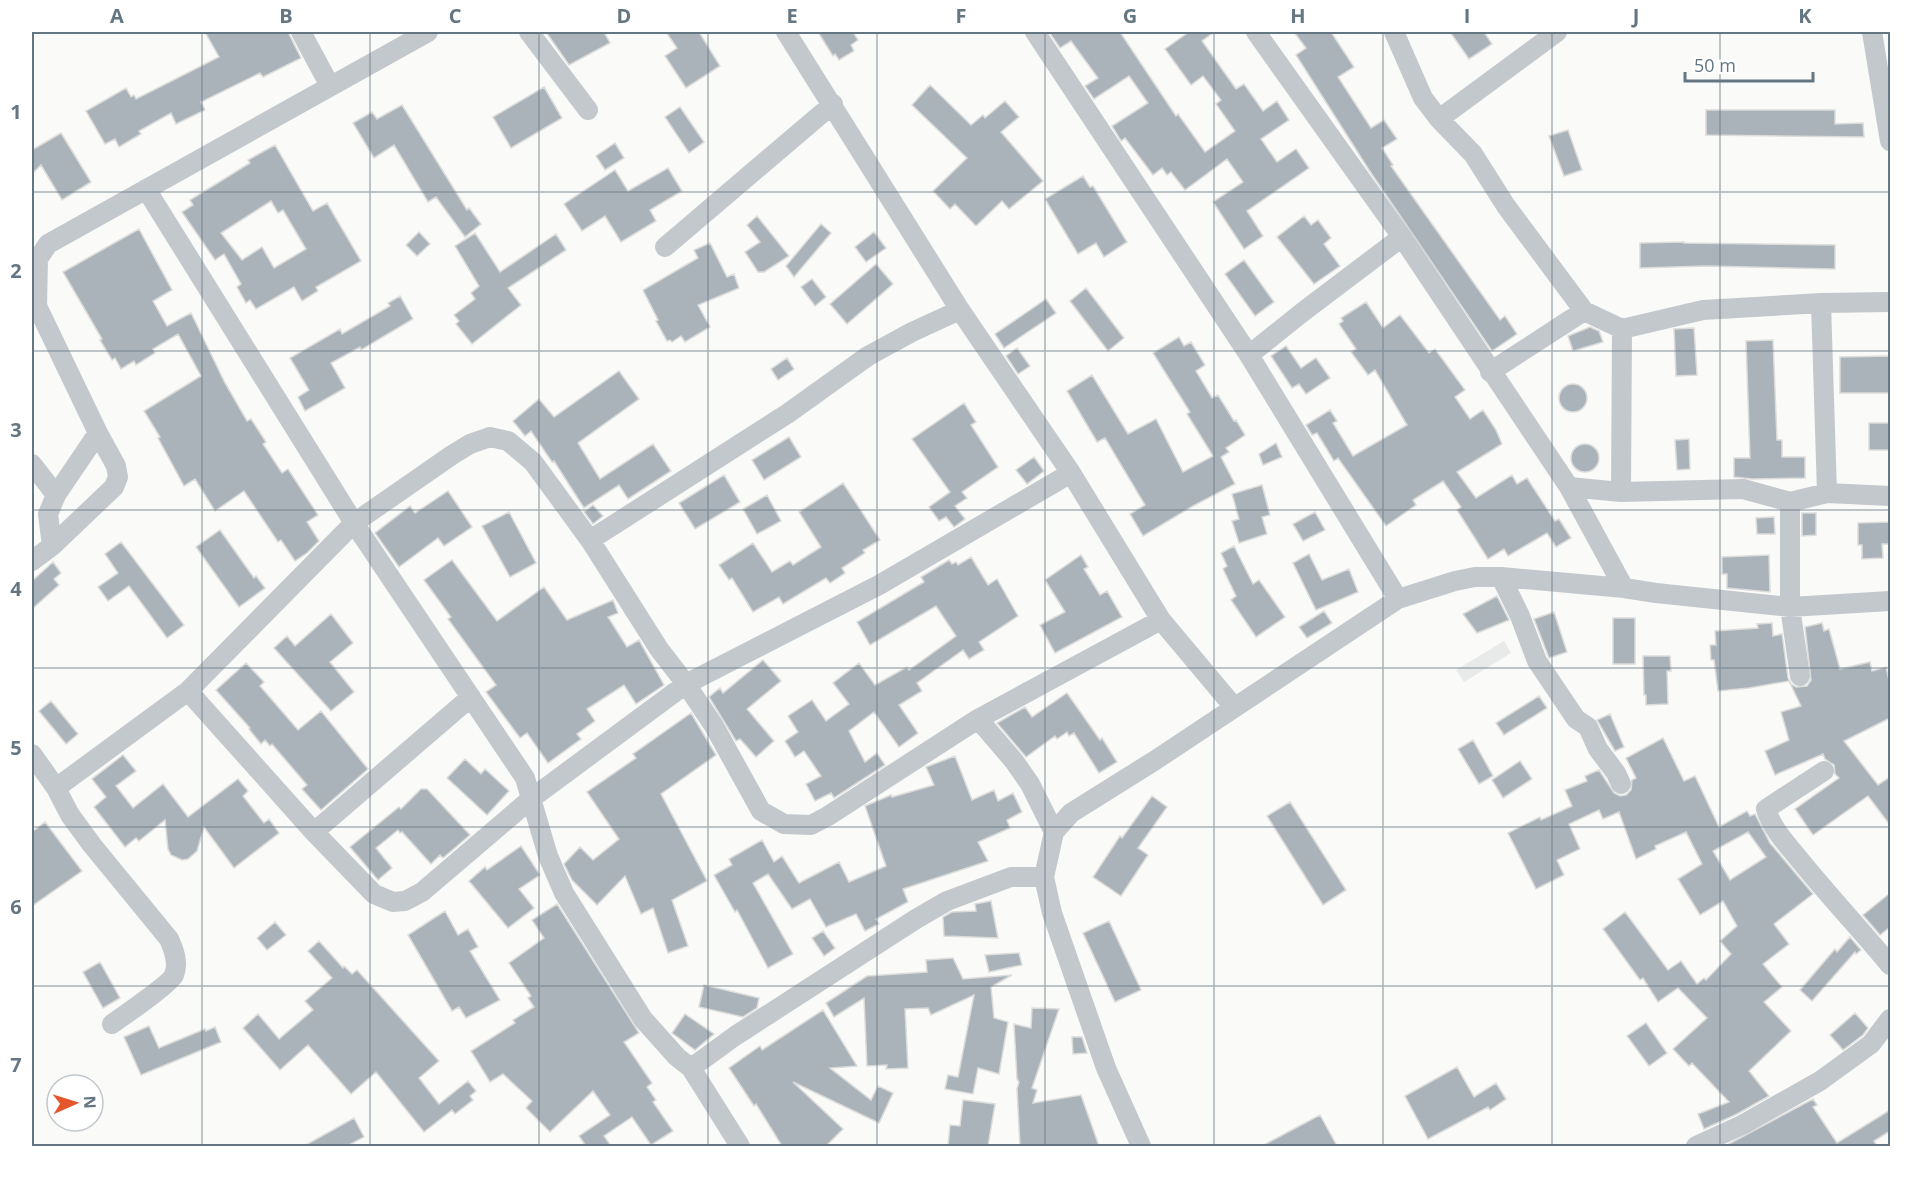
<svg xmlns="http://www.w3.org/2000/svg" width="1922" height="1178" font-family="'Open Sans',sans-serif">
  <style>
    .built { fill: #e8e9e9 }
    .building { fill: #aab3b9; stroke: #dcdcda; stroke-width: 1.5; fill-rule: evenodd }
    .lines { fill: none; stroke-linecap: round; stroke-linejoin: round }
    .minor { stroke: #c3c8cc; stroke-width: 20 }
    .grid { fill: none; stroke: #657683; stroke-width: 1.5; stroke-opacity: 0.55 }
    .neatline { fill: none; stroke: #657683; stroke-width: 2 }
    .grid-label { font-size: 20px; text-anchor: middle; font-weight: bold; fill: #657683 }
  </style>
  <rect width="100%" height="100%" fill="#fafaf8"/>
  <!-- built -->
  <path class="built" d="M1504 641 1511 653 1464 682 1456 670Z"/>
  <!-- building -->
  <path class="building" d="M205 32H288L301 58 263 77 260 73 201 102 205 110 176 124 171 113 139 131 141 134 119 147 115 139 105 144 86 111 126 88 131 97 134 95 136 99 219 57Z
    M546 32H604L610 43 569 65Z
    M666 32H699L720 66 686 88 665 56 677 48Z
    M818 32H853L858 40 851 45 854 51 839 60 835 54 833 56Z
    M1049 32H1120L1176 116 1178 114 1205 152 1235 131 1216 104 1221 100 1203 76 1191 85 1165 49 1189 32H1214L1202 41 1236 89 1244 84 1263 111 1277 101 1289 120 1261 139 1277 162 1296 149 1309 168 1247 211 1263 236 1244 249 1213 202 1243 182 1227 159 1185 190 1171 172 1167 175 1162 168 1153 175 1125 138 1121 141 1112 126 1148 103 1129 76 1094 99 1085 86 1098 78 1071 41 1060 48Z
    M1294 32H1331L1354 67 1338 77 1371 128 1384 120 1397 139 1382 148 1393 165 1391 166 1500 320 1505 316 1517 334 1492 351 1369 170 1296 55 1306 48Z
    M1450 32H1484L1492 44 1469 59Z
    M930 85 971 125 983 115 985 118 1005 101 1019 117 1001 132 1043 181 1009 209 1002 201 976 226 955 204 950 209 933 191 967 158 912 105Z
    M544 87 562 118 511 148 493 117Z
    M402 105 467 210 469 208 481 224 465 237 436 197 428 202 394 145 374 158 353 123 372 112 377 119Z
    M680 107 704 142 689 153 665 117Z
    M1706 110H1835V124L1863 123 1864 137 1706 135Z
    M1568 130 1582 170 1564 176 1549 136Z
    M61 133 91 182 62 200 41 165 32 174V150Z
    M615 143 624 158 605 170 596 156Z
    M275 145 313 211 327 203 361 261 316 287 318 291 302 301 294 287 256 309 250 300 246 303 237 287 241 284 224 254 215 260 182 212 193 205 190 200 250 163 248 160ZM271 201 278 213 283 210 306 249 274 268 262 247 242 260 221 233Z
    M668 168 682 191 650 210 656 221 621 242 605 216 582 231 564 204 615 170 628 191Z
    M1083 176 1090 187 1093 186 1127 242 1104 257 1096 243 1078 254 1045 199Z
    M757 216 789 256 764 272H758L745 252 760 242 747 225Z
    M1304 216 1311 225 1318 220 1331 238 1324 244 1340 266 1314 284 1277 237Z
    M821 224 831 233 794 277 786 266Z
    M139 229 172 290 153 301 167 326 191 313 225 383 247 421 251 419 266 442 263 444 282 473 288 469 318 515 307 522 319 541 307 553 295 561 281 540 278 542 244 491 215 511 195 479 184 486 158 438 160 437 144 411 201 376 178 334 153 349 155 353 136 365 134 361 121 369 115 358 112 360 100 340 102 339 63 272Z
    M419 232 430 244 417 256 406 245Z
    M874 232 886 248 866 262 855 247Z
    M475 233 500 272 556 234 566 250 508 288 521 305 472 344 456 324 459 321 454 315 475 299 471 293 479 286 455 246Z
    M1684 242V243L1835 245V269L1706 266 1640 268V243Z
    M710 243 727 277 734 274 739 288 698 305 710 327 685 342 681 336 672 342 670 340 667 341 656 321 658 320 643 290 698 258 694 250Z
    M1244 260 1274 302 1255 316 1225 274Z
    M876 264 893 284 847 324 830 304Z
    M812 279 826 297 815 306 801 287Z
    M1086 288 1124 338 1108 351 1070 301Z
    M400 296 413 319 361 350 360 347 331 363 345 388 305 411 298 397 309 390 290 358 340 329 342 334 390 306 388 303Z
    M1046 299 1056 313 1004 348 995 334Z
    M1366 302 1383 328 1400 315 1429 353 1435 349 1465 390 1455 397 1470 419 1483 410 1496 430 1502 444 1457 472 1476 498 1512 475 1517 484 1527 478 1555 521 1559 519 1571 538 1556 547 1547 533 1508 556 1504 549 1488 559 1457 510 1461 507 1443 481 1413 500 1416 505 1386 526 1338 458 1334 461 1317 433 1312 435 1306 425 1330 410 1337 421 1333 423 1353 456 1407 425 1375 370 1368 375 1351 352 1356 349 1339 324 1343 321 1341 318Z
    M1590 327 1599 331 1603 342 1573 351 1568 336Z
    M1694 328 1697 375 1676 376 1674 329Z
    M1179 337 1184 346 1191 342 1205 365 1196 371 1212 398 1218 395 1234 421 1236 420 1245 435 1226 448 1229 452 1221 457 1235 484 1193 506 1143 536 1130 514 1145 505 1105 438 1097 442 1067 391 1092 375 1128 434 1156 419 1183 472 1213 456 1187 414 1190 412 1153 353Z
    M1773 340 1777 440H1782V457H1805V478L1752 479 1734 477V458H1750L1746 341Z
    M1286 346 1301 368 1316 358 1330 378 1306 394 1299 384 1292 388 1271 356Z
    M1017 348 1030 366 1018 374 1006 356Z
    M1890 356V393H1840V357Z
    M787 358 794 369 778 380 771 369Z
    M619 371 639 399 578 443 600 479 653 444 671 471 628 499 619 485 584 508 554 461 552 462 531 431 525 436 513 421 539 399 554 417Z
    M1559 398a14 14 0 1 1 28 0a14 14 0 1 1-28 0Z
    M964 403 976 422 971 425 998 467 962 492 967 498 955 506 965 519 954 527 946 517 939 521 929 507 950 492 912 439Z
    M1869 423H1890V450H1869Z
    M789 437 801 457 764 480 752 460Z
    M1689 439 1690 469 1677 470 1675 440Z
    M1276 443 1282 457 1263 465 1259 454Z
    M1571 458a14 14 0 1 1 28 0a14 14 0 1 1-28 0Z
    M1034 457 1044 471 1027 484 1016 470Z
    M724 475 740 502 695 529 679 503Z
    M843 483 880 540 863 550 865 553 842 568 845 573 830 583 826 578 783 604 779 597 753 612 732 578 729 580 719 565 753 543 772 572 790 561 793 565 821 547 799 512Z
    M1262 485 1270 515 1262 517 1267 534 1239 543 1232 521 1239 519 1232 494Z
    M448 491 472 527 444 546 438 538 399 567 375 533 410 506 415 513Z
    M767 495 781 521 757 534 743 509Z
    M593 505 603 516 593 524 584 512Z
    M509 512 536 563 510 577 482 526Z
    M1315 512 1325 530 1303 541 1293 524Z
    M1802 513H1816V535L1802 536Z
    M1774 517 1775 534H1757L1756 518Z
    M1890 522V544H1882L1883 558 1862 559V545H1858V523Z
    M220 530 254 578 256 576 265 588 239 607 196 547Z
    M121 542 184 625 167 638 129 586 108 601 98 587 118 573 105 554Z
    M1234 546 1253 584 1259 580 1285 617 1256 637 1231 600 1236 596 1223 569 1227 566 1221 553Z
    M1309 554 1322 580 1349 569 1358 592 1316 610 1293 563Z
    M1081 555 1088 567 1084 569 1100 595 1107 591 1122 617 1055 653 1040 625 1065 612 1045 580Z
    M1769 555 1770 592 1727 588V574H1722V557Z
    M971 557 988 585 997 579 1018 616 979 642 984 650 969 659 963 650 917 683 922 691 899 705 918 733 899 747 874 712 849 731 865 762 877 753 885 765 834 798 831 793 815 801 806 784 821 776 804 751 795 757 785 741 798 732 788 716 812 700 826 721 849 704 833 683 859 663 875 685 907 667 909 670 956 636 936 606 870 645 857 622 924 582 921 577 949 560 952 564 956 562 958 565Z
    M452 560 497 621 544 587 567 620 613 600 618 613 608 617 627 647 639 640 664 685 636 704 624 685 587 709 595 721 577 734 581 739 548 763 527 733 520 738 486 692 496 685 448 619 451 617 424 580Z
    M53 562 61 573 54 579 59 585 32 609V581Z
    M1497 596 1509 620 1477 633 1463 614Z
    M1324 611 1332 623 1307 638 1299 627Z
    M1554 612 1567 652 1549 658 1534 619Z
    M331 614 353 643 330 662 354 692 331 711 274 648 287 636 295 646Z
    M1613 618H1635V664H1613Z
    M1772 623 1773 636 1782 634 1788 678 1791 684 1796 687 1807 686 1811 680 1805 627 1822 623 1824 631 1829 629 1840 669 1870 662 1872 671 1886 667 1890 685V718L1844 741 1878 785 1890 777V825L1868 796 1813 835 1795 809 1839 778 1835 774 1834 765 1825 759 1823 754 1775 775 1765 751 1789 740 1781 712 1801 706 1789 681 1749 688 1718 691 1714 660H1711L1710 645H1716L1715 631 1758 628 1757 624Z
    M1643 656H1670L1671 671H1667L1668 704 1646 705V695H1644Z
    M763 660 781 681 747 709 774 741 756 757 740 739 736 741 709 697 720 688 723 693Z
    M246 663 264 682 260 686 298 730 321 711 368 769 321 810 302 789 307 785 272 744 270 746 265 740 261 744 249 729 250 728 216 690Z
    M1067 693 1100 740 1102 738 1117 762 1099 773 1074 733 1069 736 1067 732 1057 739 1055 736 1026 757 997 723 1025 707 1032 717Z
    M1539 696 1547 708 1504 735 1496 723Z
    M51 701 78 734 66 744 39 711Z
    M691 713 716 755 661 794 707 881 672 900 688 946 668 953 653 908 641 914 625 876 597 905 572 880 564 864 580 847 593 860 619 839 587 792 636 758 633 754Z
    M1610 714 1624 747 1615 751 1597 720Z
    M1663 738 1684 781 1695 776 1719 827 1747 811 1750 816 1755 814 1770 843 1813 894 1774 924 1789 944 1763 964 1782 987 1764 1002 1791 1031 1749 1071 1769 1096 1737 1114 1704 1129 1698 1114 1729 1102 1692 1063 1689 1066 1673 1049 1707 1018 1678 988 1658 1002 1643 978 1640 980 1603 929 1625 912 1668 970 1681 961 1697 984 1704 978 1706 980 1731 954 1720 941 1737 926 1723 901 1700 915 1678 879 1702 864 1686 832 1655 846 1656 849 1636 859 1619 812 1603 819 1599 810 1569 824 1580 849 1557 860 1564 875 1536 889 1508 833 1540 817 1541 820 1572 806 1565 790 1587 781 1585 776 1599 770 1614 793 1620 796 1626 795 1631 790 1632 780 1636 778 1626 758ZM1748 832 1766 857 1730 880 1713 851Z
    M1473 740 1493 776 1479 784 1458 749Z
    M123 755 136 771 116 786 133 808 163 784 188 817 238 779 248 791 243 796 264 823 269 819 279 833 234 868 204 827 197 851 188 859 182 860 171 855 168 849 165 820 139 841 136 838 125 847 94 807 106 797 92 779Z
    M955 756 972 800 994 790 998 801 1013 793 1022 812 1007 820 1010 828 978 842 988 861 903 889 908 902 876 919 879 924 865 931 856 914 826 927 810 899 792 909 768 874 753 883 793 954 768 968 737 910 735 912 714 875 732 865 729 859 762 840 774 862 782 856 799 883 839 862 849 882 886 866 865 806 891 795 892 797 934 785 926 767Z
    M465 759 481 774 485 769 509 791 487 815 447 778Z
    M1520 761 1532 779 1503 798 1492 780Z
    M421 789H427L470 835 443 858 440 855 431 864 402 832 400 833 398 830 376 848 392 868 378 880 350 847 399 807 401 809Z
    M1152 796 1167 807 1138 848 1148 855 1121 896 1093 877 1120 836 1122 838Z
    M1290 802 1346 890 1323 905 1267 816Z
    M45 822 82 871 32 906V832Z
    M521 846 540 875 519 889 534 908 508 928 469 881 485 867 487 870Z
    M1890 893V927L1880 935 1863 915Z
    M991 901 998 938 944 936 943 917 952 912 976 911 975 904Z
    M557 904 639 1033 624 1042 652 1083 647 1087 656 1100 653 1102 673 1131 651 1145 632 1117 604 1136 611 1146H586L579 1136 610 1115 593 1091 550 1132 526 1108 532 1101 503 1074 490 1082 471 1051 515 1023 513 1020 534 1007 528 998 531 996 509 963 544 938 532 920Z
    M445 911 458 935 468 929 478 947 470 951 500 1000 466 1018 459 1007 452 1011 408 935Z
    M1109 921 1141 990 1115 1002 1083 933Z
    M275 922 286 935 267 950 257 938Z
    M823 931 835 948 824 956 812 938Z
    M1850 937 1861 950 1856 954 1855 952 1812 1001 1800 990 1835 949 1837 952Z
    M319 941 343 968 344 966 352 974 357 970 439 1061 419 1078 439 1104 468 1081 476 1091 470 1096 473 1100 455 1114 452 1110 424 1132 376 1072 351 1094 308 1045 280 1070 243 1028 258 1014 279 1039 313 1010 305 1001 332 978 308 951Z
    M1019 953 1022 965 989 972 985 955Z
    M953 958 963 979 1012 975 991 987 994 1018 1008 1022 999 1074 978 1068 973 1094 945 1089 948 1075 958 1077 974 995 931 1015 928 1008 905 1009 908 1068 886 1069 887 1065 867 1066 864 998 834 1017 826 1003 867 976 927 972 926 960Z
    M100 962 120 998 103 1008 83 972Z
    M704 985 759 998 757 1008 743 1017 699 1007Z
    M1032 1008 1059 1009 1032 1088 1037 1090 1033 1103 1081 1095 1099 1146H1020L1017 1089 1019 1082 1017 1079 1014 1024 1031 1028Z
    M823 1010 857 1066 830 1068 871 1100 878 1086 893 1093 879 1123 793 1082 843 1129 826 1146H782L756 1104 754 1106 729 1068 760 1046 762 1050Z
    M1855 1013 1868 1028 1863 1035 1843 1050 1830 1035Z
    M685 1014 714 1034 695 1050 672 1033Z
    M1646 1023 1667 1053 1649 1066 1627 1036Z
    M149 1026 159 1048 205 1029 206 1031 215 1027 221 1042 141 1075 124 1037Z
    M1072 1037H1082L1087 1053 1073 1054Z
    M1457 1067 1474 1097 1496 1083 1506 1099 1490 1110 1488 1107 1428 1139 1405 1096Z
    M1813 1099 1817 1105 1813 1107 1837 1143 1890 1110V1131L1874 1141 1877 1146H1725Z
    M963 1100 995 1104 988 1146H948L950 1125 960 1126Z
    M1320 1115 1337 1146H1262Z
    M354 1118 364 1137 347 1146H304Z"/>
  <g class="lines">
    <!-- minor -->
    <path class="minor" d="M301 32 330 86
      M529 32 588 110
      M786 32 960 310 1071 473 1161 620 1234 707
      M1035 32 1249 355 1398 599
      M1256 32 1402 237 1569 487 1624 588
      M1394 32 1423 98 1439 119 1473 154 1506 206 1584 311
      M1872 32 1890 141
      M1439 119 1557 32
      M146 189 354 523 525 778 548 856 564 893 643 1019 677 1057 691 1068 740 1146
      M665 247 833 104
      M1821 303 1827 493
      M1249 355 1304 311 1402 237
      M1490 372 1584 311 1622 329 1703 310 1821 303 1890 302
      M32 464 56 495
      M1569 487 1621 492 1743 489 1790 502 1827 493 1890 496
      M1621 492 1622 329
      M1790 502V607L1800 676
      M590 540 787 414 868 356 912 332 960 310
      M52 546 48 514 56 495 98 433
      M32 561 52 546 114 487 118 477 116 466 98 433 37 306 38 259 48 244 428 32
      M1501 577 1520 616 1537 661 1576 719 1588 727 1598 749 1616 773 1621 784
      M188 691 314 832 374 894 393 902 405 901 422 892 532 798 686 684 879 585 1071 473
      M978 719 1014 761 1030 784 1054 832
      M32 754 56 788 188 691 354 523 452 455 470 444 490 437 508 441 533 462 590 540 659 649 686 684 714 726 761 811 784 824 811 825 828 816 978 719 1161 620
      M1824 771 1766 809C1772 829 1787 844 1799 859 1829 896 1860 929 1890 965
      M56 788 70 815 92 845 169 939C174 950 179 963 174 975 170 984 123 1016 112 1024
      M314 832 471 697
      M691 1068 735 1036 916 919 947 901 1011 877H1044
      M1141 1146 1106 1068 1052 913 1044 877 1054 832 1071 813 1154 761 1398 599 1455 581 1475 577H1501L1624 588 1656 593 1790 607 1890 601
      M1696 1146 1742 1125 1820 1081 1871 1044 1890 1019"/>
  </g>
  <!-- grid -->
  <path class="grid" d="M202 32V1146M370 32V1146M539 32V1146M708 32V1146M877 32V1146M1045 32V1146M1214 32V1146M1383 32V1146M1552 32V1146M1720 32V1146M32 192H1890M32 351H1890M32 510H1890M32 668H1890M32 827H1890M32 986H1890"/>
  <!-- border -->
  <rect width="1922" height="1178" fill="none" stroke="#ffffff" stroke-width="66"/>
  <!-- north arrow -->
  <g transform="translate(75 1103) rotate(87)"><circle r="28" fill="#ffffff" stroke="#c1c8cd" stroke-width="1.5"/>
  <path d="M0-4.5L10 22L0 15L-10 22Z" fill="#e4572e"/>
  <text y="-9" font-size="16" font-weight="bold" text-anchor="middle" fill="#657683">N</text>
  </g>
  <!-- scale -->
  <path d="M1685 72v9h128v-9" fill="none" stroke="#657683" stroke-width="3"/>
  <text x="1694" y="72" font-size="18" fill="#657683" stroke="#ffffff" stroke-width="4.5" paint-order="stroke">50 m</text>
  <rect x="33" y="33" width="1856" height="1112" class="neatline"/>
  <g class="grid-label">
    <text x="117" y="23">A</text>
    <text x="286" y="23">B</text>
    <text x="455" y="23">C</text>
    <text x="624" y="23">D</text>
    <text x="792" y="23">E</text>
    <text x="961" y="23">F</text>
    <text x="1130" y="23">G</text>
    <text x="1298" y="23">H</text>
    <text x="1467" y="23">I</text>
    <text x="1636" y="23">J</text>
    <text x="1805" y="23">K</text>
    <text x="16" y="119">1</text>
    <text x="16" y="278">2</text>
    <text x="16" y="437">3</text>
    <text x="16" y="596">4</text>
    <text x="16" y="755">5</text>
    <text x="16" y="914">6</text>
    <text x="16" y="1072">7</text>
  </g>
</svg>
